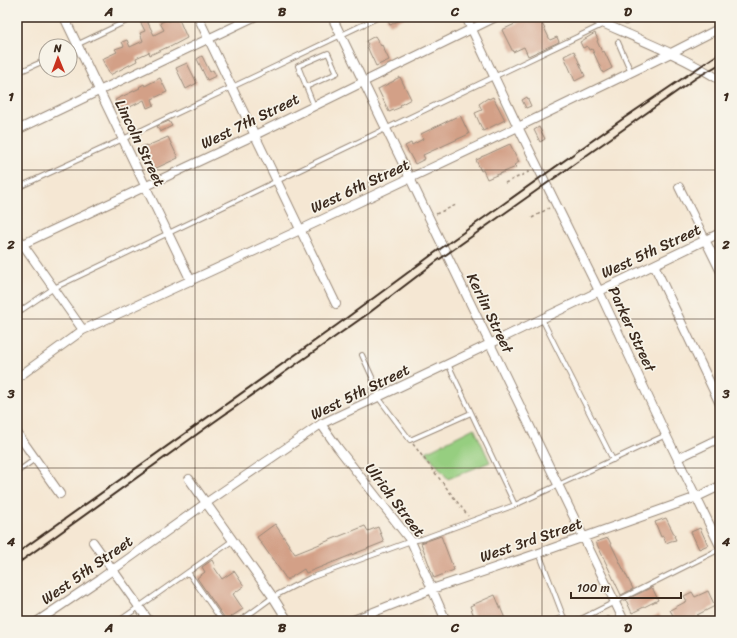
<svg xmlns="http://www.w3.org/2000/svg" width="737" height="638" font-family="Sriracha,sans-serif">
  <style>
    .green { fill: #96ce80; stroke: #687c4f }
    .building { fill: #d3a087 }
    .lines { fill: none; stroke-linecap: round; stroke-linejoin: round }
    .service-casing { stroke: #988878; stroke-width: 6 }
    .minor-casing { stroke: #988878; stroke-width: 10 }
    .path { stroke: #988878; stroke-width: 1.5; stroke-dasharray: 3 3; stroke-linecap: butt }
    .service { stroke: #fff; stroke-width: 4 }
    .minor { stroke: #fff; stroke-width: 8 }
    .rail { stroke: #3b2a1e; stroke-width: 2 }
    .grid { fill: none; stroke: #3b2a1e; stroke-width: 1; stroke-opacity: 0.55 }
    .labels { text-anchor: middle; stroke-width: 3.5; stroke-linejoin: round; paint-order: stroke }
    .street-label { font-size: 15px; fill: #3b2a1e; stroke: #f7f3e8 }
    .neatline { fill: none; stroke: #3b2a1e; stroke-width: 1.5 }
    .grid-label { font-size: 13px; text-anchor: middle; font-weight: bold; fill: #3b2a1e }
  </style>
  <rect width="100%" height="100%" fill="#f7f3e8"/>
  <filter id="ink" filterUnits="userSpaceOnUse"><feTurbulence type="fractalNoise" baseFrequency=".025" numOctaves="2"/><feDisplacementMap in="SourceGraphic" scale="8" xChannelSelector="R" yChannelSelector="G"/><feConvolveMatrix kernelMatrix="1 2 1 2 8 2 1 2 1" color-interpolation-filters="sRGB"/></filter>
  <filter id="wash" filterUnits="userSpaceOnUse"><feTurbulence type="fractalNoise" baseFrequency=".012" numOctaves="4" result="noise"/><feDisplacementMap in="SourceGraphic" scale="16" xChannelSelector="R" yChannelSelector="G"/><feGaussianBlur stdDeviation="0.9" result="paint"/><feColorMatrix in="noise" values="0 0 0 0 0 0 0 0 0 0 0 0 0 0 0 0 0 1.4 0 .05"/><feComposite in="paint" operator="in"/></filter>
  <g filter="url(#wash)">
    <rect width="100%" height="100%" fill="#f5e7d3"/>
    <!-- green -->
    <path class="green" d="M474 428 490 462 448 479 426 452Z"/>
    <g id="blocks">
      <!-- building -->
      <path class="building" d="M138 17H145L154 35 164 30 160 23 168 19 169 21 178 17 187 38 170 47V46L150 55 149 52 136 58 137 61 110 75 102 59 117 52 115 49 124 46 122 42 127 40 130 47 143 41 140 33 145 31Z
        M386 17H406L390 25Z
        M530 17H539L550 40 557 37 559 42 528 56 524 47 513 52 502 30Z
        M609 17H641L626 25Z
        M595 33 598 40 597 41 602 52 604 51 612 68 603 73 592 49 589 50 587 46 583 48 580 42Z
        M375 36 381 46 382 45 389 60 376 66 369 51 367 45 368 44 366 41Z
        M574 51 585 76 575 81 564 56Z
        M202 56 210 72 213 70 216 76 207 80 197 59Z
        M187 63 197 83 186 89 176 68Z
        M400 77 411 99 400 105 401 107 389 112 378 89 394 81V80Z
        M160 78 167 92 152 99 154 105 147 108 144 100 120 112 115 100 140 88 139 87 144 84 145 86Z
        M493 97 505 120 483 131 475 113 482 110 479 104 488 98 489 99Z
        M527 97 531 106 526 108 522 100Z
        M460 115 469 134 423 155 425 159 415 164 405 146 411 143 412 145 423 139 421 134Z
        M169 121 172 126 160 132 157 126Z
        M539 127 545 139 540 142 534 130Z
        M168 137 178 158 152 170 141 147 146 145 147 146Z
        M510 144 519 162 514 165 516 167 487 179 483 170 481 171 476 160 481 158V157L486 155Z
        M666 518 675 536H674L676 540 671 541 666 543 663 536 661 537 655 522Z
        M275 524 295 554 365 526 368 531 378 527 384 542 306 573 304 569 287 580 257 537Z
        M700 528 708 545 699 549 691 532Z
        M441 536 454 570 434 578 421 543Z
        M608 538 633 589 621 595 596 542Z
        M212 560 215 566 214 567 222 579 234 571 244 586 233 594 243 609 226 620 197 578 205 572 202 567Z
        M652 587 658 600 632 613 626 600Z
        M708 591 715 606 697 615 698 617 690 621H676L670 610 687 601 684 596 692 592 695 597Z
        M495 595 506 621H476L470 606Z
        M659 614 662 621H645Z"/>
    </g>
  </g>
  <g filter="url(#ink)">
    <use href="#blocks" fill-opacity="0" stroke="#988878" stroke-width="1"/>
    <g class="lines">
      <!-- service casing -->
      <g class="service-casing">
        <path id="service" d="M618 42 631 72
          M70 48 135 17
          M17 73 46 60
          M306 87 337 73 328 53 298 66 314 106
          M17 188 123 139 379 17
          M17 313 54 288 604 24
          M542 319 613 460
          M362 355 377 388 378 397 410 440 471 413
          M448 364 515 505
          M17 472 35 459
          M539 553 565 621
          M188 572 222 621
          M119 621 232 541
          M240 621 273 597 292 587 310 578 411 541 422 539 515 505 666 435
          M553 621 564 617
          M577 621 720 549
          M603 621 608 619"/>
      </g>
      <!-- minor casing -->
      <g class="minor-casing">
        <path id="minor" d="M64 17 191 281
          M198 17 336 304
          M332 17 624 621
          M466 17 518 127 599 291 666 435 720 546
          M589 17C633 37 679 54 720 80
          M17 130 254 17
          M679 187 720 270
          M17 236 83 330
          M17 249 23 244 255 135 496 17
          M654 265 720 404
          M17 378 83 330 300 230 518 127 671 53 720 28
          M321 424 338 448 411 541 446 621
          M17 433 60 494
          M678 458 720 438
          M189 479 273 597 288 621
          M93 542 149 621
          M38 621 100 579 206 503 321 424 448 364 720 233
          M351 621 432 589 539 553 697 497 720 486"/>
      </g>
      <!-- path -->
      <path class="path" d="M505 183 531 171
        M436 214 456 205
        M532 218 549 208
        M413 444 468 516"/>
      <!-- service -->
      <use href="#service" class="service"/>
      <!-- minor -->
      <use href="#minor" class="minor"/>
      <!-- rail -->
      <path class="rail" d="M17 553 337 325 433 254 624 118 720 53
        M17 564 214 422 369 313 437 261 696 78 720 64"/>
    </g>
  </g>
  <!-- grid -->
  <path class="grid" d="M195 17V621M368 17V621M542 17V621M17 170H720M17 319H720M17 468H720"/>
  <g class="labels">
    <!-- street labels -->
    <g class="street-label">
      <text transform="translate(250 121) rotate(-26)" y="5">West 7th Street</text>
      <text transform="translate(140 143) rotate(64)" y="5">Lincoln Street</text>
      <text transform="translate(360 186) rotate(-25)" y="5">West 6th Street</text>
      <text transform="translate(651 251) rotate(-25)" y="5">West 5th Street</text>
      <text transform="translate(490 313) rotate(64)" y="5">Kerlin Street</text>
      <text transform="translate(632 329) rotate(65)" y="5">Parker Street</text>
      <text transform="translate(360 392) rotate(-26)" y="5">West 5th Street</text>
      <text transform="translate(395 500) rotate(53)" y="5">Ulrich Street</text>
      <text transform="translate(531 540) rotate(-19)" y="5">West 3rd Street</text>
      <text transform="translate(87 570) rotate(-35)" y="5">West 5th Street</text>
    </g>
  </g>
  <!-- margin -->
  <rect width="737" height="638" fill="none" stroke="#f7f3e8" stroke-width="44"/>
  <!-- north arrow -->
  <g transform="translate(58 58) rotate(359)"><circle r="19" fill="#f7f3e8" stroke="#aca397"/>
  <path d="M0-3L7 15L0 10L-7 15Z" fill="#c8321e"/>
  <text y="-6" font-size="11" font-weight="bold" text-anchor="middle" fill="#3b2a1e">N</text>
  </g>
  <!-- scale -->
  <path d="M571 592v6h110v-6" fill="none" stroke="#3b2a1e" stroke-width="2"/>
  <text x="577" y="592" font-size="12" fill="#3b2a1e" stroke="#f7f3e8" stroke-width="3" paint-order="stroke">100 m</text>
  <rect x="22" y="22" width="693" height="594" class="neatline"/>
  <g class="grid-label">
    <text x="109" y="16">A</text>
    <text x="282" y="16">B</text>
    <text x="455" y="16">C</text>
    <text x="628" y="16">D</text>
    <text x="11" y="101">1</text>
    <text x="726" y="101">1</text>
    <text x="11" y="249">2</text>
    <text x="726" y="249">2</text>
    <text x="11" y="398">3</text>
    <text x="726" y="398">3</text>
    <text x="11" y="546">4</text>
    <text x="726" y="546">4</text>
    <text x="109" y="632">A</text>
    <text x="282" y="632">B</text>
    <text x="455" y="632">C</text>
    <text x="628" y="632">D</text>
  </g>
</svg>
